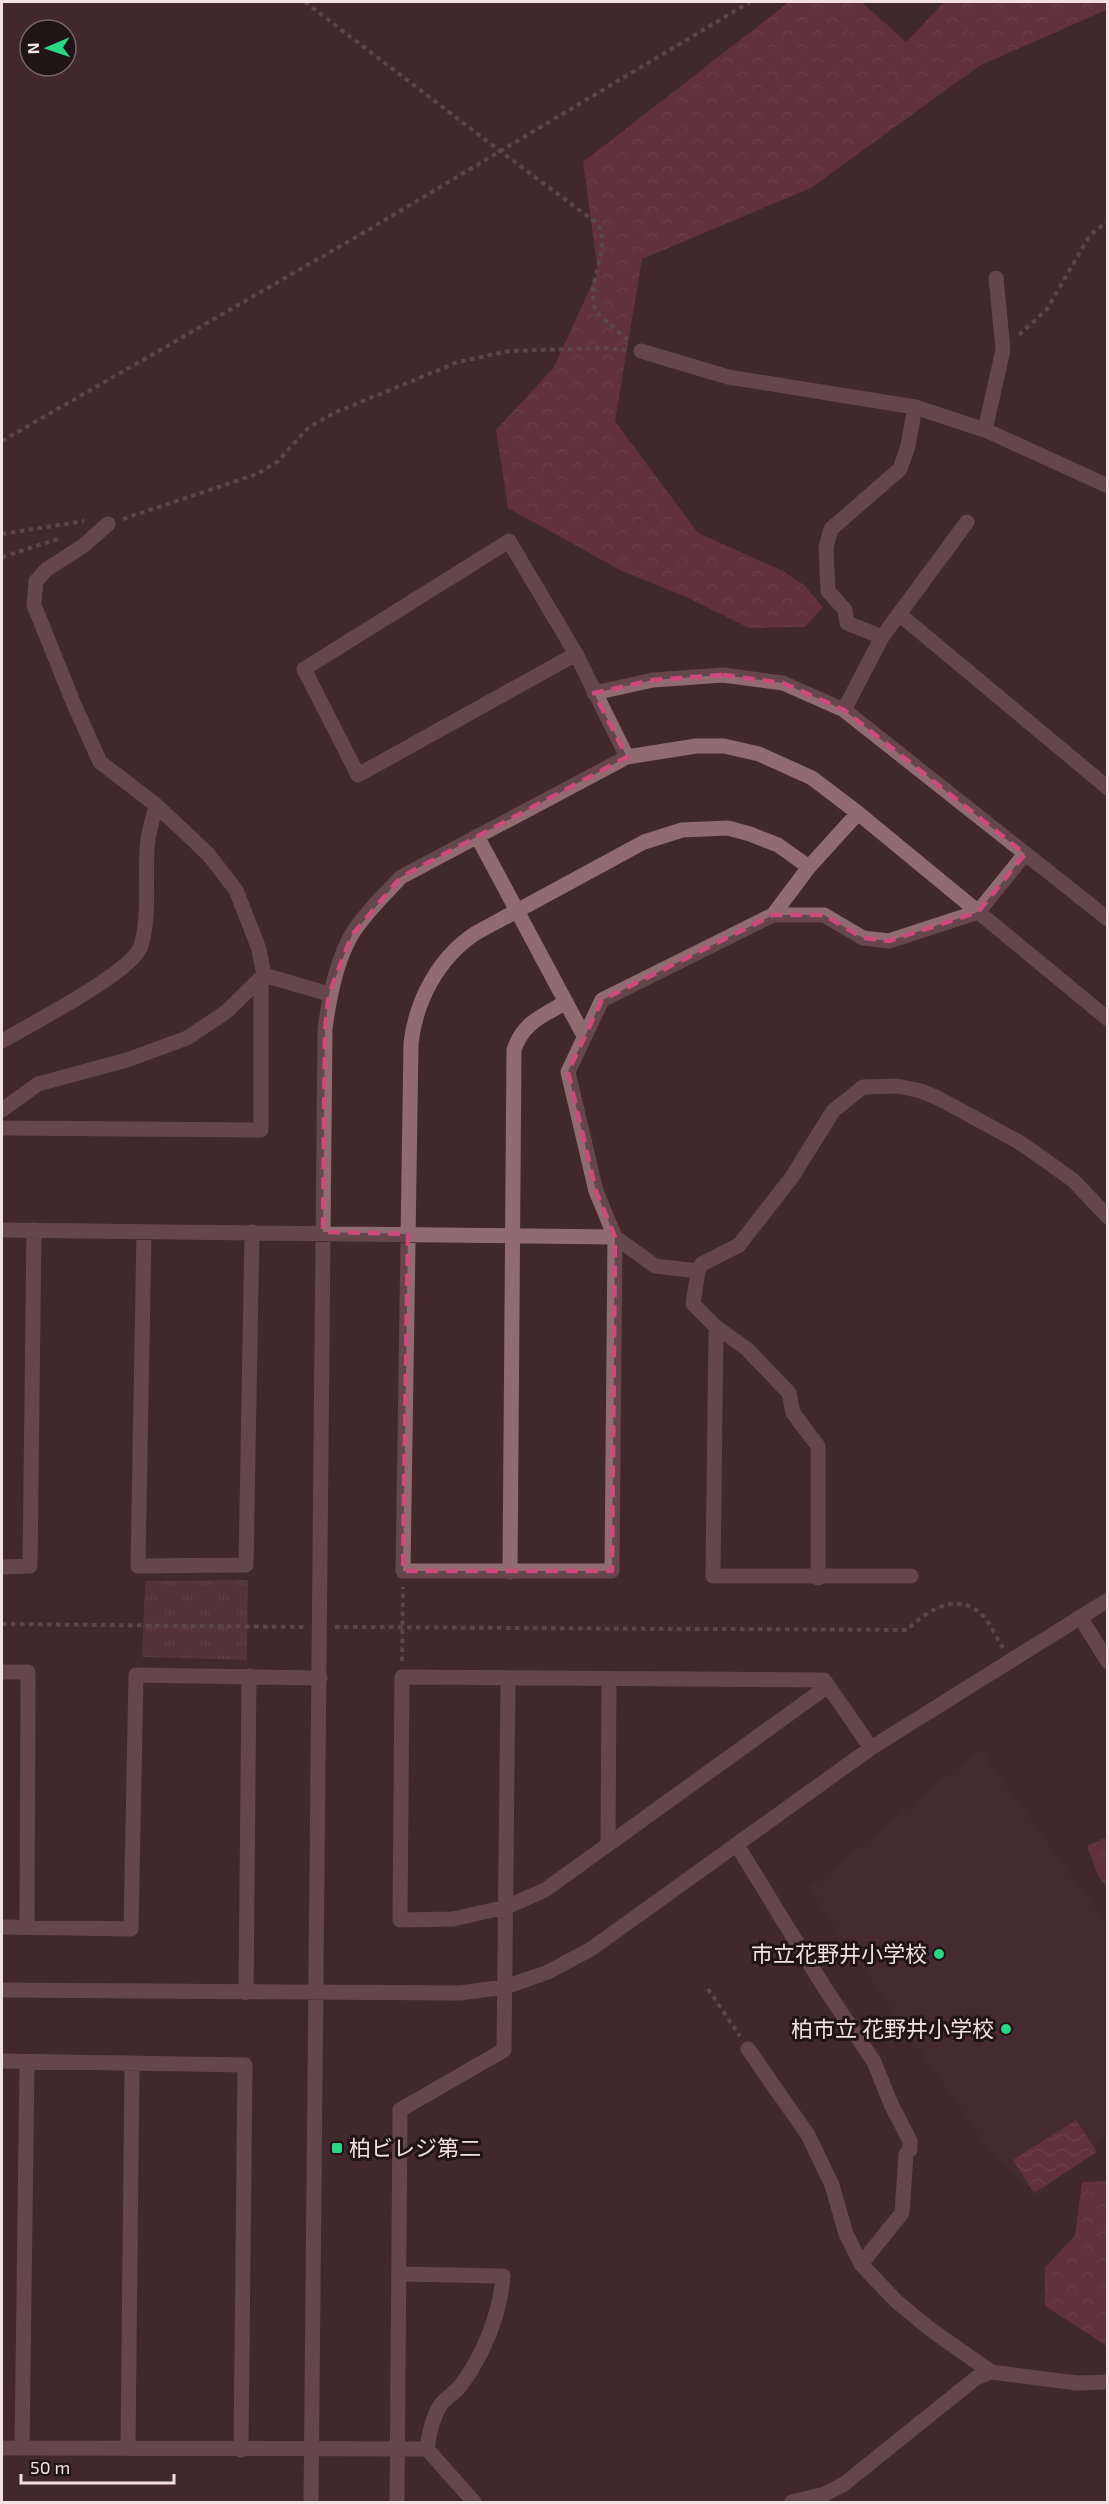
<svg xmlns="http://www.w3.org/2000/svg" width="1109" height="2504" font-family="'Exo 2','Noto Sans JP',sans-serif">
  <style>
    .built { fill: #4e2e35 }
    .grass { fill: url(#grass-tufts) }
    .forest { fill: url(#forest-crowns) }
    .water { fill: url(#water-waves) }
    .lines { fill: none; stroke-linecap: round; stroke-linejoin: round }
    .path { stroke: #816b70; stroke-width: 4; stroke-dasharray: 4.5 4.5; stroke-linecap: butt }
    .minor { stroke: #906c72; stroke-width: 15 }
    .marked { fill: none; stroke: #ce4a7d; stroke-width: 4.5; stroke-dasharray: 12 8; stroke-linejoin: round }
    .poi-dot { fill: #29d885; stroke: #201417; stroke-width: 2 }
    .labels { text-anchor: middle; stroke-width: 6; stroke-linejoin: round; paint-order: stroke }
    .poi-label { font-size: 22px; fill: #f2e1e4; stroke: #201417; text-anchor: end }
  </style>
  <defs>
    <pattern id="grass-tufts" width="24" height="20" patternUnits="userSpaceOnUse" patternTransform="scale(1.5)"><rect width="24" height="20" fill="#70404a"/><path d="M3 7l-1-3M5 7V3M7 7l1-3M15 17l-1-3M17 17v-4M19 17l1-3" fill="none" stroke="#855b64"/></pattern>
    <pattern id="forest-crowns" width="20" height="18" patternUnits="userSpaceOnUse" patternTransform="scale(1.5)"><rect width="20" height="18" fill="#893d51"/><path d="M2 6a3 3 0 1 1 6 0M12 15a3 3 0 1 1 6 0" fill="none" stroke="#9a596a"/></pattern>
    <pattern id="water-waves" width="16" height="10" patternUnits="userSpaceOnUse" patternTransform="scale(1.5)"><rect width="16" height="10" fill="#8a3e51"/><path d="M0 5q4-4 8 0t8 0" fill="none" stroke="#9b5a6a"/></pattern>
  </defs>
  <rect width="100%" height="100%" fill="#40282d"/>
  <!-- built -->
  <path class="built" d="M980 1749 1107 1924V2134L1038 2195 994 2157 808 1889Z"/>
  <!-- grass -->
  <path class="grass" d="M248 1580 247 1660 142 1657 145 1581Z"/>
  <!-- forest -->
  <path class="forest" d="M789 2H862L906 42 944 2H1107L1108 9 979 66 811 188 642 259 615 421 698 533 783 571 804 585 823 607 805 627 749 628 686 597 622 571 508 508 496 430 554 367 598 271 583 162Z
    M1107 1837V1888L1098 1875 1087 1846Z
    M1107 2181H1108L1107 2346 1045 2306V2267L1075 2236 1082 2182Z"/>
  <!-- water -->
  <path class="water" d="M1076 2120 1097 2152 1034 2193 1013 2160Z"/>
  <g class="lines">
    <!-- path -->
    <path class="path" d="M305 2 500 151 597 223C614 252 582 283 597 313L629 341
      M1019 335 1047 309 1090 235 1108 221
      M2 441 358 236 750 2
      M123 519 257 474 277 462 308 428 334 413 458 362 509 351 606 348 627 350
      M2 534 84 521
      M2 557 61 538
      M2 1624 304 1627
      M335 1627 907 1630C925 1612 955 1592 979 1612 989 1620 996 1637 1003 1648
      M402 1661 403 1587
      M708 1989 740 2036"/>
    <!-- minor -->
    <path class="minor" d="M641 351 728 377 915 407 985 430 1108 486
      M985 430 1003 350 996 278
      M108 524 83 546 47 569 36 581 34 605 73 702 100 762 156 805 208 854 236 890 259 949 264 975
      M509 541 576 654 358 775 304 669Z
      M899 614 1108 788
      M882 637 847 623 845 610 828 591 826 547 831 529 900 469 908 446 915 407
      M576 654 627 757
      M594 693 653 680 723 675 783 683 844 710 1108 919
      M844 710 882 637 967 522
      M477 836 584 1036
      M809 867 778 845 750 834 728 828 682 830 644 842 476 933C439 957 416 1000 411 1043L403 1571H612L615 1237 596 1191 568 1072 602 1000 773 915 809 867 858 813
      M773 915H824L863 938 889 941 978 912 1025 854
      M264 975 329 994
      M2 1041C29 1025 133 972 141 946 150 915 145 881 147 850 147 835 153 819 156 805
      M2 1110 38 1084 127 1060 187 1038 226 1012 264 975
      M2 1128 261 1130V978
      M2 1230 615 1237 655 1266 698 1271
      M144 1232 138 1566 246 1565 252 1232
      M716 1327 713 1576H911
      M2 1567 30 1566 34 1230
      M510 1572 514 1050C523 1022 543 1016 566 1002
      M818 1578V1446L793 1413 789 1393 747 1349 716 1327 693 1304 698 1271 702 1264 739 1245 792 1177 833 1111 863 1087 898 1086 921 1091 938 1098 1019 1142 1073 1180 1108 1217
      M1080 1617 1108 1662
      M2 1672H28L27 1927
      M828 1686 545 1890 506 1907 453 1919 400 1920 402 1677 824 1680 871 1748
      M608 1845 609 1680
      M737 1845 824 1987 874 2062 891 2104 910 2141V2150L906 2154 902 2213 861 2264
      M2 1927 131 1929 136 1675 320 1678
      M2 1990 460 1993 505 1987 548 1972 591 1949 871 1748 1108 1600
      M246 1993 249 1676
      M748 2049 808 2135 832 2185 846 2234 861 2264 896 2301 930 2329 991 2372
      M2 2061 245 2065 241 2450
      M399 2274 503 2276C500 2314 484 2354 461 2385 456 2392 447 2397 441 2404 432 2418 429 2433 427 2449
      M2 2448 427 2449 474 2502
      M22 2448 27 2062
      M128 2449 132 2064
      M311 2502 325 1029C329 998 336 961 352 934 365 913 384 895 401 877L627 757 696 746H724L759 754 812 778 858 813 1108 1019
      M397 2502 400 2110 504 2050 508 1678
      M792 2502 825 2494 844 2484 976 2378 991 2372 1077 2383 1108 2382"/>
  </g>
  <!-- marked area -->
  <path d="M0 0H1109V2504H0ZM723 675 783 683 844 710 1025 854 978 912 889 941 863 938 824 915H773L602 1000 568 1072 596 1191 615 1237 612 1571H403L408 1234 323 1232 325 1029 329 994 352 935 401 877 627 757 594 693 653 680Z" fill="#40282d" fill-opacity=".55" fill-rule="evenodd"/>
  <path class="marked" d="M723 675 783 683 844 710 1025 854 978 912 889 941 863 938 824 915H773L602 1000 568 1072 596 1191 615 1237 612 1571H403L408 1234 323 1232 325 1029 329 994 352 935 401 877 627 757 594 693 653 680Z"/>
  <!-- markers -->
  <g class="poi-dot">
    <circle cx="939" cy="1954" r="6"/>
    <circle cx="1006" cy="2029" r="6"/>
    <rect x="331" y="2142" width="12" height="12" rx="3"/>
  </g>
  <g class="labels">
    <!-- poi labels -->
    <g class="poi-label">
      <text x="927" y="1962">市立花野井小学校</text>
      <text x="994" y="2037">柏市立 花野井小学校</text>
      <text x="349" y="2156" text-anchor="start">柏ビレジ第二</text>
    </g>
  </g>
  <!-- border -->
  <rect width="1109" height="2504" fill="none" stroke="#f2e1e4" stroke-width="6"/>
  <!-- north arrow -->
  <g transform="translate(48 48) rotate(268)"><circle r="28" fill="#201417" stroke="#746669" stroke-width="1.5"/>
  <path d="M0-4.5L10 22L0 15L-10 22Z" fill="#29d885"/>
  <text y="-9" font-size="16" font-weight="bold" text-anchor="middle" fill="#f2e1e4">N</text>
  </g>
  <!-- scale -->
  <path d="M21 2474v9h153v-9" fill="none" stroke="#f2e1e4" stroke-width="3"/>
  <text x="30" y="2474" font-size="18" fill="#f2e1e4" stroke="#201417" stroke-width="4.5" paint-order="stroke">50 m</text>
</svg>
